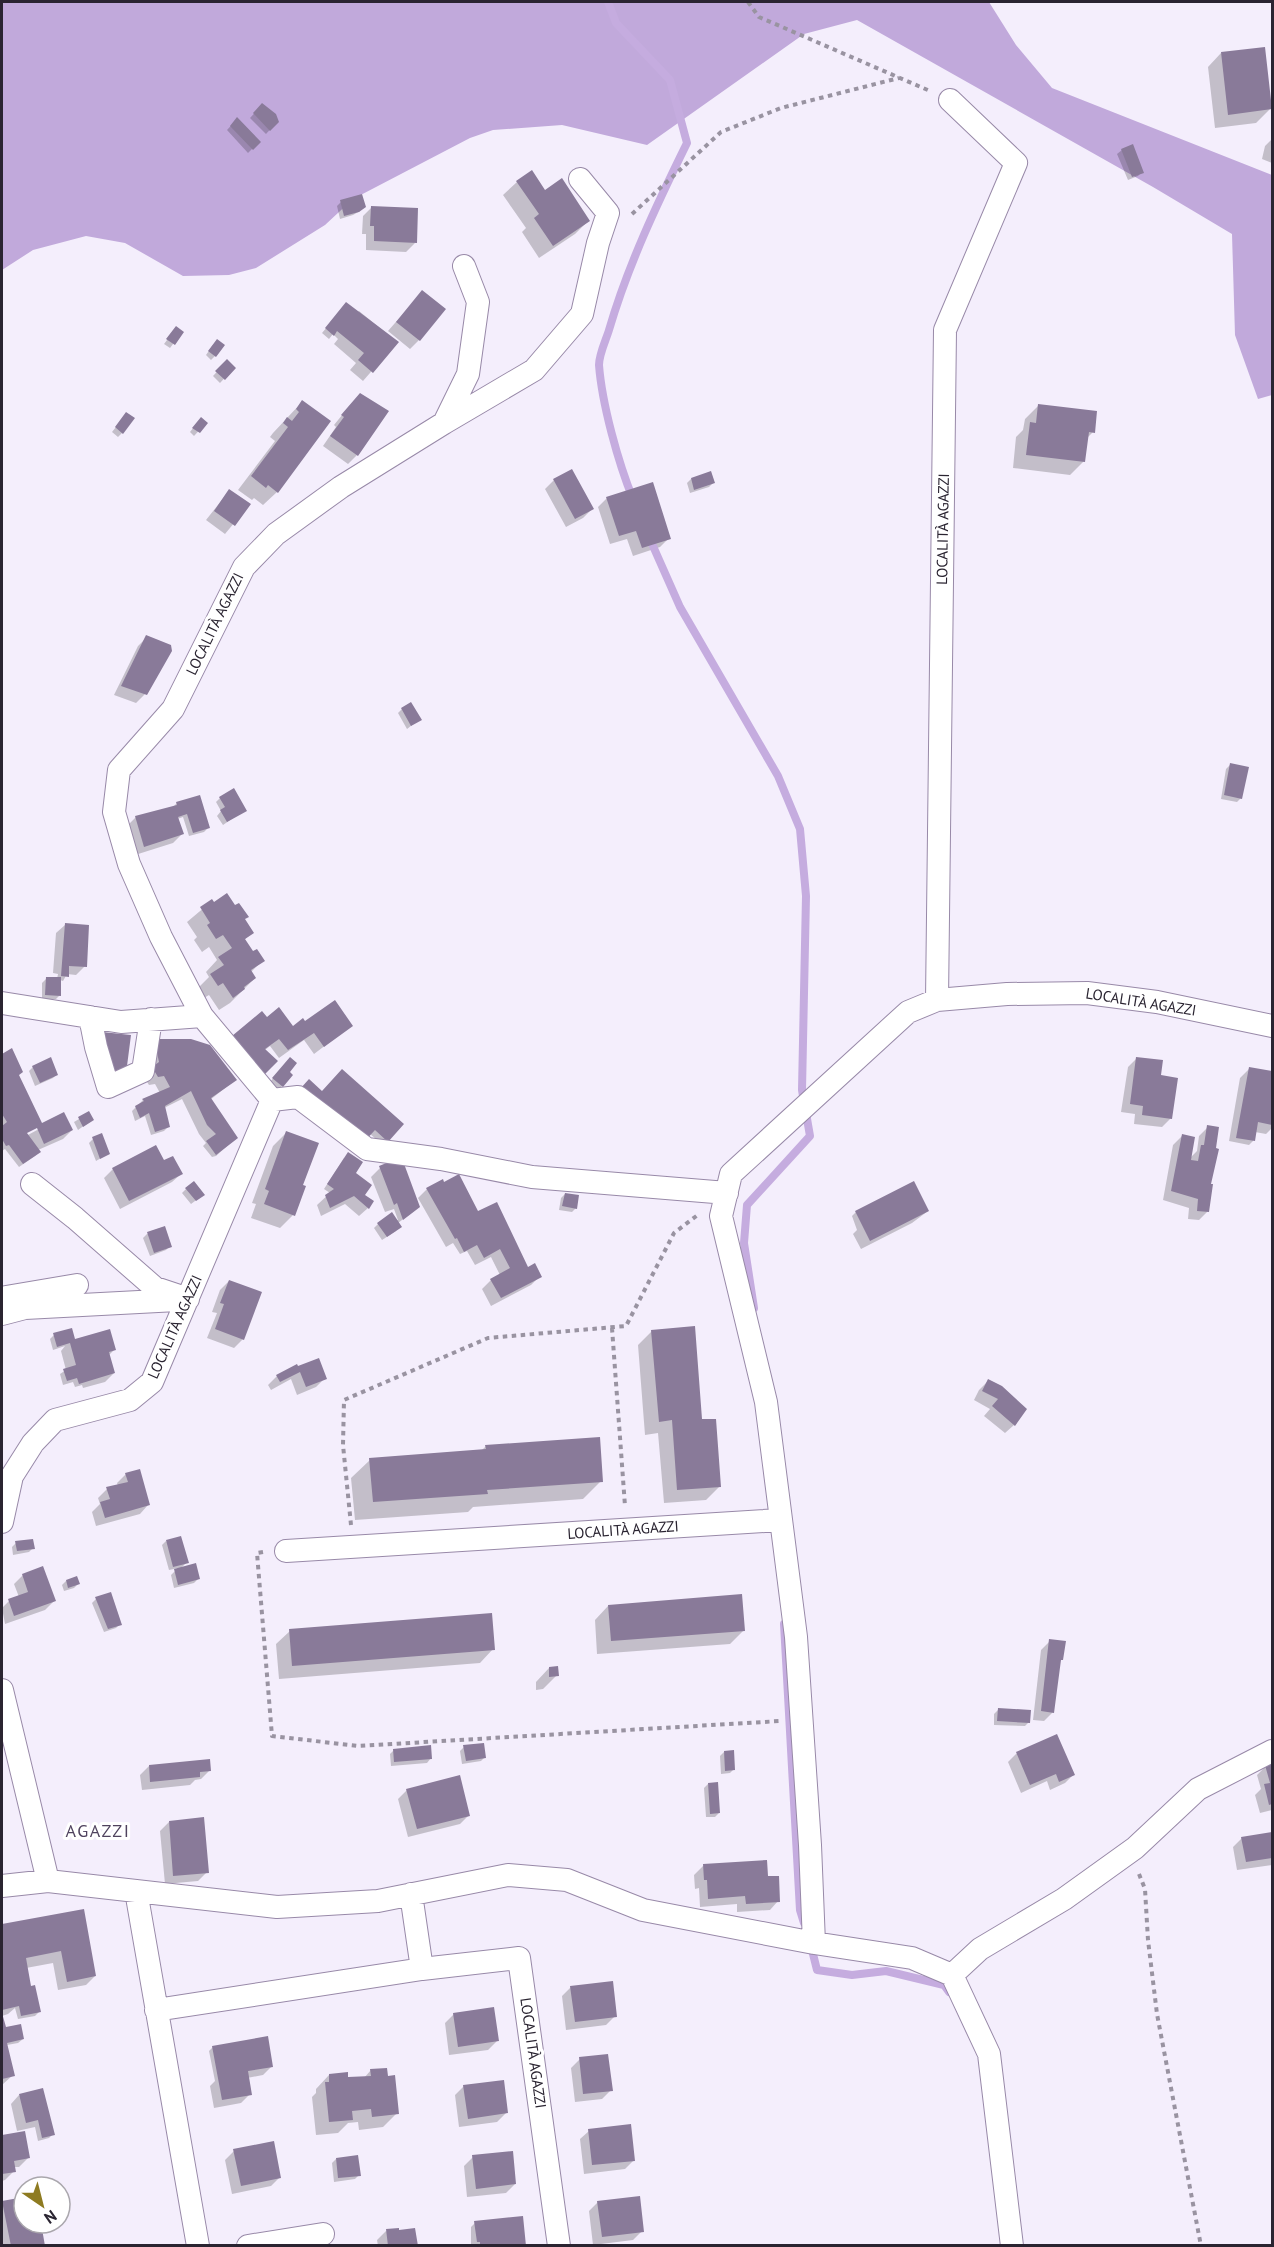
<svg xmlns="http://www.w3.org/2000/svg" width="1274" height="2247" font-family="'PT Sans',sans-serif">
  <style>
    .forest { fill: #c1a9db }
    .shadow { fill: #0003; fill-rule: evenodd }
    .lines { fill: none; stroke-linecap: round; stroke-linejoin: round }
    .stream { stroke: #c5acdf; stroke-width: 8 }
    .building { fill: #897a99 }
    .minor-casing { stroke: #9889a8; stroke-width: 24 }
    .path { stroke: #9993a1; stroke-width: 4; stroke-dasharray: 4.5 4.5; stroke-linecap: butt }
    .minor { stroke: #fff; stroke-width: 22 }
    .labels { text-anchor: middle; stroke-width: 6; stroke-linejoin: round; paint-order: stroke }
    .street-label { font-size: 15px; fill: #2a2431; stroke: #fff }
    .quarter-label { font-size: 18px; letter-spacing: 1.5px; fill: #4f425e; stroke: #fff }
  </style>
  <rect width="100%" height="100%" fill="#f4eefc"/>
  <!-- forest -->
  <path class="forest" d="M2 2H989L1016 45 1052 88 1272 175V395L1258 399 1235 335 1232 234 1153 187 857 20 804 34 647 145 562 125 493 130 470 138 353 199 325 225 256 268 229 275 183 276 125 243 86 236 33 250 2 270Z"/>
  <!-- shadow -->
  <path class="shadow" d="M1221 53 1270 109 1256 123 1215 128 1208 67Z
    M262 105 277 122 266 134 250 118Z
    M237 119 259 142 248 153 227 130Z
    M1272 139V163L1262 159 1265 146Z
    M1122 150 1142 172 1138 176 1128 180 1117 154Z
    M517 182 545 192 588 221 575 234 539 258 522 232 526 228 503 195Z
    M341 202 360 211 353 215 340 219 337 206Z
    M372 207 415 243 406 252 366 250V234H362L363 216Z
    M422 292 419 340 410 349 388 331Z
    M343 308 357 313 361 309 359 311 397 342 363 381 350 370 356 363 334 344 338 339 333 334 329 339 322 333Z
    M173 332H182L170 348 164 344Z
    M213 345 215 356 211 360 206 355Z
    M227 361 234 368 220 383 213 376Z
    M302 402 277 492 263 505 254 498 252 500 238 490 275 441 270 437 273 433Z
    M351 404 387 412 357 455 348 464 323 446 336 427 334 425Z
    M1038 406 1093 432 1086 439 1084 461 1070 475 1013 468 1016 437 1023 430 1025 419Z
    M123 418 122 433 118 437 112 432Z
    M197 423H206L194 436 190 432Z
    M691 479 713 483 709 487 690 493 687 483Z
    M554 480 592 509 583 518 566 527 545 489Z
    M229 491 249 505 225 534 206 520Z
    M607 498 669 538 660 547 633 556 627 539 610 544 598 507Z
    M147 637 145 694 136 703 114 695 138 646Z
    M402 709 420 719 407 729 398 713Z
    M1230 765 1241 798 1237 802 1221 799 1226 769Z
    M220 798 245 810 223 825 217 816 221 811 216 802Z
    M177 803 208 828 204 832 189 836 183 817 177 819 182 834 173 843 135 855 127 826 136 817 173 807Z
    M212 901 244 920 252 933 244 940 253 953 263 960 251 972 255 978 230 1003 219 1010 209 995 204 998 197 989 209 977 206 972 217 960 209 947 202 952 194 940 197 937 187 922Z
    M65 925 85 966 76 975 67 974 63 981 60 980V995L56 999H42V983L46 979H57L58 974 53 973 56 933Z
    M267 1019 293 1028 304 1023 351 1026 314 1054 304 1040 279 1058 270 1046 265 1050 258 1079Z
    M146 1049 235 1080 210 1100 236 1138 216 1156 212 1157 203 1146 206 1143 199 1134 182 1099 164 1108 168 1127 164 1131 151 1135 145 1116 135 1121 132 1111 143 1100 160 1093 155 1084 149 1085 144 1077Z
    M11 1050 18 1075 42 1125 72 1130 63 1139 38 1150 39 1152 35 1156 19 1167 5 1149 2 1151V1056ZM38 1126 39 1129 26 1136V1133Z
    M1137 1058 1160 1077 1171 1118 1162 1127 1134 1124 1135 1114 1121 1112 1128 1067Z
    M286 1063 282 1086 278 1090 270 1082Z
    M33 1067 57 1074 53 1078 35 1086 29 1071Z
    M1249 1069 1272 1073V1128L1266 1134 1255 1132 1253 1141 1249 1145 1229 1141 1240 1078Z
    M322 1093 402 1124 383 1145Z
    M89 1113 92 1120 78 1130 74 1122Z
    M1208 1127V1211L1199 1220 1188 1219 1189 1208 1163 1200 1173 1145 1182 1136 1190 1158 1197 1151 1199 1136Z
    M286 1133 293 1215 280 1228 251 1218 256 1204 252 1203 273 1146Z
    M93 1139 108 1154 96 1161 89 1143Z
    M344 1158 353 1173 368 1208 359 1216 345 1204 321 1216 317 1205 330 1193 324 1189Z
    M163 1162 181 1174 172 1182 120 1209 104 1178 113 1169Z
    M390 1163 414 1211 398 1223 396 1231 382 1240 374 1228 378 1224 398 1220 394 1209 385 1212 371 1177 380 1168Z
    M186 1189 199 1198 191 1204 182 1193Z
    M427 1189 478 1214 528 1269 540 1276 531 1285 491 1306 482 1289 491 1280 500 1275 491 1257 475 1265 467 1251 460 1254 453 1243 446 1247 418 1198Z
    M565 1194 576 1208 572 1212 559 1210 561 1198Z
    M928 1211 912 1223 861 1249 853 1234 857 1230 852 1216 856 1212Z
    M164 1227 170 1246 166 1250 150 1256 143 1238 147 1234Z
    M229 1281 243 1339 234 1348 207 1338 217 1313 212 1312 220 1290Z
    M652 1331 701 1421 720 1486 706 1500 664 1503 658 1433 645 1435 638 1345Z
    M54 1335 115 1349 109 1355 114 1373 105 1382 83 1388 82 1385 75 1387 73 1382 63 1385 60 1374 66 1370 61 1351 65 1346 53 1350 50 1339Z
    M296 1366 325 1378 316 1387 297 1395 291 1379 271 1390 268 1385 277 1376Z
    M988 1381 1014 1425 1005 1433 984 1416 990 1409 974 1400 979 1390Z
    M486 1446 601 1481 583 1499 473 1507 468 1512 355 1520 351 1478 370 1460 481 1451Z
    M126 1474 148 1505 140 1514 96 1526 92 1512 100 1504 98 1498 107 1489 118 1486 117 1483Z
    M166 1541 187 1562 180 1569 198 1579 194 1583 174 1588 171 1575 178 1568 169 1570 162 1545Z
    M16 1543 33 1548 29 1552 13 1555 12 1547Z
    M23 1575 54 1601 45 1610 5 1624 2 1608 9 1601 19 1597 14 1584Z
    M66 1581 78 1584 74 1588 64 1591 62 1585Z
    M96 1599 120 1624 116 1628 104 1632 92 1603Z
    M608 1606 744 1630 730 1644 597 1654 595 1620Z
    M290 1631 493 1649 480 1663 279 1679 276 1644Z
    M1050 1641 1059 1662 1053 1712 1044 1721 1033 1720 1041 1650Z
    M549 1668 557 1675 543 1689 536 1690V1682Z
    M998 1710 1029 1722 1025 1726 994 1725V1714Z
    M1056 1736 1074 1774 1065 1783 1050 1790 1047 1781 1021 1793 1008 1762 1016 1754Z
    M464 1747 485 1757 481 1761 462 1764 460 1751Z
    M394 1750 431 1758 427 1763 391 1766 390 1754Z
    M724 1752 734 1769 730 1773 721 1774 720 1756Z
    M1272 1765V1810L1260 1813 1255 1795 1261 1789 1257 1775 1266 1766Z
    M149 1766 210 1770 201 1779 195 1780 190 1785 142 1790 140 1775Z
    M708 1784 719 1813 715 1817H706L704 1788Z
    M407 1790 469 1815 460 1824 408 1837 398 1799Z
    M169 1822 207 1872 198 1881 165 1884 160 1831Z
    M1272 1833V1865L1237 1870 1233 1847 1242 1838Z
    M703 1866 767 1878 778 1901 770 1910 737 1912V1904L700 1907 699 1888 695 1889 694 1875Z
    M83 1911 95 1976 86 1985 58 1990 53 1963 26 1968 29 1986 39 2012 35 2016 18 2019 15 2008 8 2014 2 2016V1926Z
    M571 1987 615 2016 606 2025 566 2030 562 1996Z
    M454 2014 497 2041 488 2050 449 2055 445 2023Z
    M2 2016 4 2031 23 2039 18 2043 7 2045 13 2075 2 2085Z
    M213 2047 272 2066 263 2075 247 2078 250 2094 241 2103 214 2108 210 2086 215 2081 209 2051Z
    M580 2059 611 2090 602 2099 575 2102 571 2068Z
    M371 2070 397 2113 383 2127 359 2130 358 2122 348 2123 338 2133 316 2135 312 2097 316 2093V2089L329 2075 347 2079 364 2078Z
    M464 2086 506 2113 497 2122 459 2127 455 2095Z
    M19 2095 53 2134 49 2138 38 2141 35 2127 17 2131 11 2104Z
    M589 2131 634 2160 625 2169 584 2174 580 2139Z
    M24 2133 28 2158 19 2167H14V2171L5 2180 2 2181V2137Z
    M234 2151 280 2177 271 2186 232 2194 225 2160Z
    M473 2157 515 2184 506 2193 467 2197 464 2166Z
    M336 2159 359 2175 355 2179 334 2182 332 2163Z
    M24 2198V2223H39L43 2246H2V2204Z
    M598 2202 642 2231 633 2240 593 2245 589 2211Z
    M475 2223 525 2246H471V2227Z
    M386 2231 416 2246H378L377 2240Z"/>
  <g class="lines">
    <!-- stream -->
    <path class="stream" d="M608 2 616 23 670 80 687 143C657 204 628 265 609 330 606 340 599 354 599 365 602 404 618 462 633 499
      M649 537 680 607 778 776 800 829 806 896 802 1090 810 1136 747 1205 744 1243 754 1308
      M784 1624 800 1910 804 1923
      M811 1946 817 1970 852 1975 886 1971 944 1985 949 1992"/>
  </g>
  <!-- building -->
  <path class="building" d="M1265 47 1272 109 1228 115 1221 52Z
    M262 103 276 114 279 122 270 131 253 113Z
    M237 117 261 142 253 150 230 126Z
    M1133 144 1144 173 1132 177 1121 149Z
    M532 170 545 190 562 178 590 221 553 246 534 218 539 214 516 181Z
    M362 194 366 207 359 212 344 216 340 200Z
    M371 206 418 208 417 243 374 241V226H370Z
    M422 290 446 309 420 341 396 322Z
    M346 302 399 342 373 373 358 360 364 353 337 331 334 336 325 328Z
    M176 326 184 332 175 345 166 339Z
    M217 339 225 345 216 357 208 351Z
    M227 359 236 368 225 380 215 371Z
    M360 393 389 411 358 456 330 436 344 417 341 415Z
    M302 400 331 421 278 493 268 485 266 488 251 476 288 427 283 423 287 417 292 421 299 412 296 409Z
    M1038 404 1097 411 1095 433 1089 432 1085 462 1026 455 1030 422 1036 423Z
    M126 412 135 418 123 434 115 427Z
    M201 417 208 423 200 433 192 428Z
    M572 469 594 509 575 519 553 479Z
    M711 471 715 483 694 490 691 478Z
    M653 482 671 539 642 548 636 531 619 536 606 497Z
    M229 489 251 504 235 526 214 511Z
    M146 635 171 645 172 651 147 695 121 686Z
    M411 702 422 720 411 726 401 708Z
    M1230 763 1249 767 1242 799 1224 795Z
    M234 788 247 811 227 822 220 810 225 807 219 797Z
    M200 795 210 828 193 833 187 814 178 817 184 834 144 847 135 816 177 805 176 802Z
    M227 893 235 905 239 903 249 917 245 919 254 933 245 939 253 951 257 949 265 961 251 970 256 978 244 987 245 989 233 998 223 983 218 986 210 974 224 965 218 957 232 948 223 935 216 939 207 925 210 923 200 907 212 899 214 902Z
    M65 923 89 925 87 967 69 966V977L61 976Z
    M46 977H61V996L45 995Z
    M335 1000 353 1026 324 1047 314 1033 288 1050 279 1039 265 1049 278 1061 263 1076 226 1041 262 1011 267 1017 279 1007 293 1026 303 1018 305 1021Z
    M102 1032 131 1035 127 1066 123 1075 110 1072Z
    M154 1039H191L210 1045 237 1080 211 1098 238 1138 216 1155 206 1141 216 1134 207 1125 191 1091 165 1106 170 1127 155 1132 149 1113 140 1118 135 1106 144 1101 142 1099 170 1087 164 1076 158 1077 152 1067 159 1062Z
    M12 1048 23 1072 19 1075 42 1123 64 1112 73 1130 44 1144 37 1128 27 1133 41 1152 23 1164 9 1145 6 1146 2 1139V1126L7 1122 2 1114V1054Z
    M51 1057 58 1075 40 1083 32 1066Z
    M290 1057 297 1063 290 1072 293 1075 283 1087 272 1078Z
    M1136 1057 1163 1060 1161 1075 1178 1078 1172 1119 1142 1115 1143 1106 1130 1104Z
    M1249 1067 1272 1071V1125L1258 1122 1255 1141 1236 1138Z
    M342 1069 404 1124 388 1142 375 1130 363 1143 300 1089 309 1079 322 1091Z
    M89 1111 94 1120 83 1127 78 1117Z
    M1207 1125 1219 1127 1216 1148 1219 1149 1211 1184H1213L1209 1212 1197 1211 1198 1199 1171 1191 1182 1134 1195 1137 1191 1160 1198 1161 1201 1145H1204Z
    M286 1131 319 1143 303 1185 306 1186 295 1216 264 1204 269 1191 265 1189Z
    M102 1133 110 1154 100 1159 92 1137Z
    M156 1145 164 1160 173 1156 183 1174 129 1201 112 1168Z
    M348 1152 363 1162 356 1173 372 1185 365 1195 374 1201 369 1209 354 1196 330 1208 325 1195 334 1189 327 1184Z
    M403 1161 420 1207 403 1220 397 1203 394 1205 379 1166 389 1162Z
    M459 1174 478 1211 497 1202 528 1267 535 1263 542 1277 501 1298 490 1279 510 1268 500 1249 484 1258 477 1245 464 1252 457 1238 455 1239 426 1188 443 1179 444 1182Z
    M194 1181 205 1195 196 1201 185 1188Z
    M914 1181 929 1211 870 1241 855 1211Z
    M565 1193 579 1195 577 1209 562 1206Z
    M392 1212 402 1227 387 1237 377 1223Z
    M165 1226 172 1247 154 1253 147 1232Z
    M229 1280 262 1292 244 1340 215 1329 224 1304 220 1303Z
    M695 1326 702 1419H716L721 1487 677 1490 672 1420 659 1422 651 1330Z
    M72 1328 75 1339 110 1329 116 1350 109 1352 115 1373 79 1384 77 1378 67 1381 63 1369 76 1365 70 1343 57 1347 53 1333Z
    M319 1358 327 1379 306 1387 300 1372 280 1382 276 1375 297 1364 298 1366Z
    M988 1379 1002 1386 1027 1409 1015 1426 992 1406 998 1399 982 1391Z
    M600 1437 603 1482 487 1490 488 1494 373 1502 369 1458 486 1449 485 1445Z
    M140 1469 150 1505 105 1518 100 1502 110 1499 106 1487 128 1482 125 1473Z
    M181 1536 189 1563 173 1567 166 1540Z
    M33 1539 35 1549 17 1551 15 1541Z
    M196 1563 200 1579 178 1585 174 1569Z
    M43 1566 56 1601 14 1616 8 1599 28 1592 22 1574Z
    M77 1576 80 1584 68 1588 66 1580Z
    M111 1592 122 1625 108 1629 95 1597Z
    M742 1594 745 1631 611 1641 608 1605Z
    M492 1613 495 1650 292 1666 289 1629Z
    M1049 1639 1066 1641 1063 1660H1061L1054 1713 1041 1711Z
    M558 1666 559 1676 549 1677V1667Z
    M998 1708 1031 1710 1030 1723 997 1721Z
    M1057 1734 1075 1775 1059 1782 1056 1774 1030 1785 1016 1752Z
    M484 1743 486 1758 466 1761 463 1745Z
    M431 1745 432 1759 394 1762 393 1749Z
    M734 1750 735 1770 725 1771 724 1751Z
    M210 1759 211 1771 200 1772V1777L150 1782 149 1765Z
    M1272 1763V1804L1269 1805 1264 1784 1270 1783 1265 1765Z
    M460 1775 470 1816 417 1829 406 1789Z
    M718 1782 720 1813 710 1814 708 1783Z
    M204 1817 209 1873 173 1876 169 1821Z
    M1272 1832V1858L1246 1862 1241 1837Z
    M767 1860 768 1876H779L780 1902 746 1904 745 1896 708 1899 707 1880H704L703 1864Z
    M84 1909 96 1976 67 1982 61 1951 26 1958 31 1986 35 1985 41 2012 21 2016 19 2006 2 2010V1924Z
    M613 1981 617 2017 575 2022 570 1986Z
    M494 2007 499 2041 458 2047 453 2013Z
    M2 2013 6 2027 21 2024 24 2039 7 2043 15 2076 2 2079Z
    M268 2036 273 2067 248 2071 252 2095 222 2100 212 2046Z
    M608 2054 613 2091 583 2094 579 2057Z
    M387 2068 388 2076 395 2075 399 2114 372 2117 371 2109 352 2111 353 2120 329 2122 325 2082H329V2074L348 2072V2077L371 2076 370 2069Z
    M504 2080 508 2113 468 2119 463 2085Z
    M43 2088 55 2135 42 2138 38 2120 26 2123 19 2094Z
    M631 2124 635 2161 592 2165 588 2129Z
    M25 2131 30 2158 14 2161 16 2172 2 2174V2135Z
    M274 2141 281 2178 241 2186 233 2149Z
    M513 2151 516 2184 476 2189 472 2155Z
    M358 2155 361 2176 338 2178 336 2158Z
    M640 2196 644 2232 602 2237 597 2201Z
    M24 2197V2223H41L45 2246H11L2 2201Z
    M523 2216 526 2246H480V2242H477L474 2221Z
    M399 2228V2230L415 2228 418 2246H388L386 2229Z"/>
  <g class="lines">
    <!-- minor casing -->
    <g class="minor-casing">
      <path id="minor" d="M464 266 478 302 468 374 444 423 341 487 276 534 244 567 173 709 119 770 114 812 129 864 161 937 202 1016 272 1100 298 1097 367 1149 441 1159 532 1177 727 1193
        M444 423 534 370 582 314 598 243 608 213 580 179
        M937 1000 945 330 1016 163 950 100
        M2 1003 121 1022 202 1016
        M90 1017 96 1047 108 1087 143 1071 151 1019
        M32 1184 75 1218 155 1288 188 1299
        M6 1297 77 1285
        M2 1314 25 1308 177 1300
        M2 1522 12 1476 33 1443 55 1420 130 1400 152 1382 272 1100
        M286 1551 780 1520
        M2 1690 48 1881
        M2 1886 48 1881 277 1907 378 1901 508 1875 567 1880 643 1910 814 1943 912 1958 952 1975 989 2054 1012 2246
        M136 1891 198 2246
        M411 1894 422 1969 519 1958 559 2246
        M814 1943 810 1845 796 1637 766 1402 721 1216 731 1174 908 1012 937 1000 1007 994 1087 993 1157 1002 1272 1026
        M952 1975 980 1949 1064 1899 1135 1848 1198 1789 1272 1751
        M156 2010 422 1969
        M248 2246 323 2234"/>
    </g>
    <!-- path -->
    <path class="path" d="M748 2 759 17 930 91
      M632 214 721 132 781 108 899 78
      M612 1328 625 1506
      M351 1525 343 1445 344 1400 488 1338 626 1326 674 1233 699 1214
      M263 1552 257 1553 272 1736 358 1746 780 1721
      M1139 1874 1145 1889 1148 1940 1157 2014 1201 2246"/>
    <!-- minor -->
    <use href="#minor" class="minor"/>
  </g>
  <g class="labels">
    <!-- street labels -->
    <g class="street-label">
      <text transform="translate(943 529) rotate(-89)" y="5">LOCALITÀ AGAZZI</text>
      <text transform="translate(215 624) rotate(-64)" y="5">LOCALITÀ AGAZZI</text>
      <text transform="translate(1141 1002) rotate(9)" y="5">LOCALITÀ AGAZZI</text>
      <text transform="translate(175 1327) rotate(-66)" y="5">LOCALITÀ AGAZZI</text>
      <text transform="translate(623 1530) rotate(-4)" y="5">LOCALITÀ AGAZZI</text>
      <text transform="translate(533 2053) rotate(82)" y="5">LOCALITÀ AGAZZI</text>
    </g>
    <!-- quarter labels -->
    <g class="quarter-label">
      <text x="98" y="1837">AGAZZI</text>
    </g>
  </g>
  <!-- border -->
  <rect width="1274" height="2247" fill="none" stroke="#2a2431" stroke-width="6"/>
  <!-- north arrow -->
  <g transform="translate(42 2205) rotate(145)"><circle r="28" fill="#ffffff" stroke="#aaa7ad" stroke-width="1.5"/>
  <path d="M0-4.5L10 22L0 15L-10 22Z" fill="#8e7b21"/>
  <text y="-9" font-size="16" font-weight="bold" text-anchor="middle" fill="#2a2431">N</text>
  </g>
</svg>
